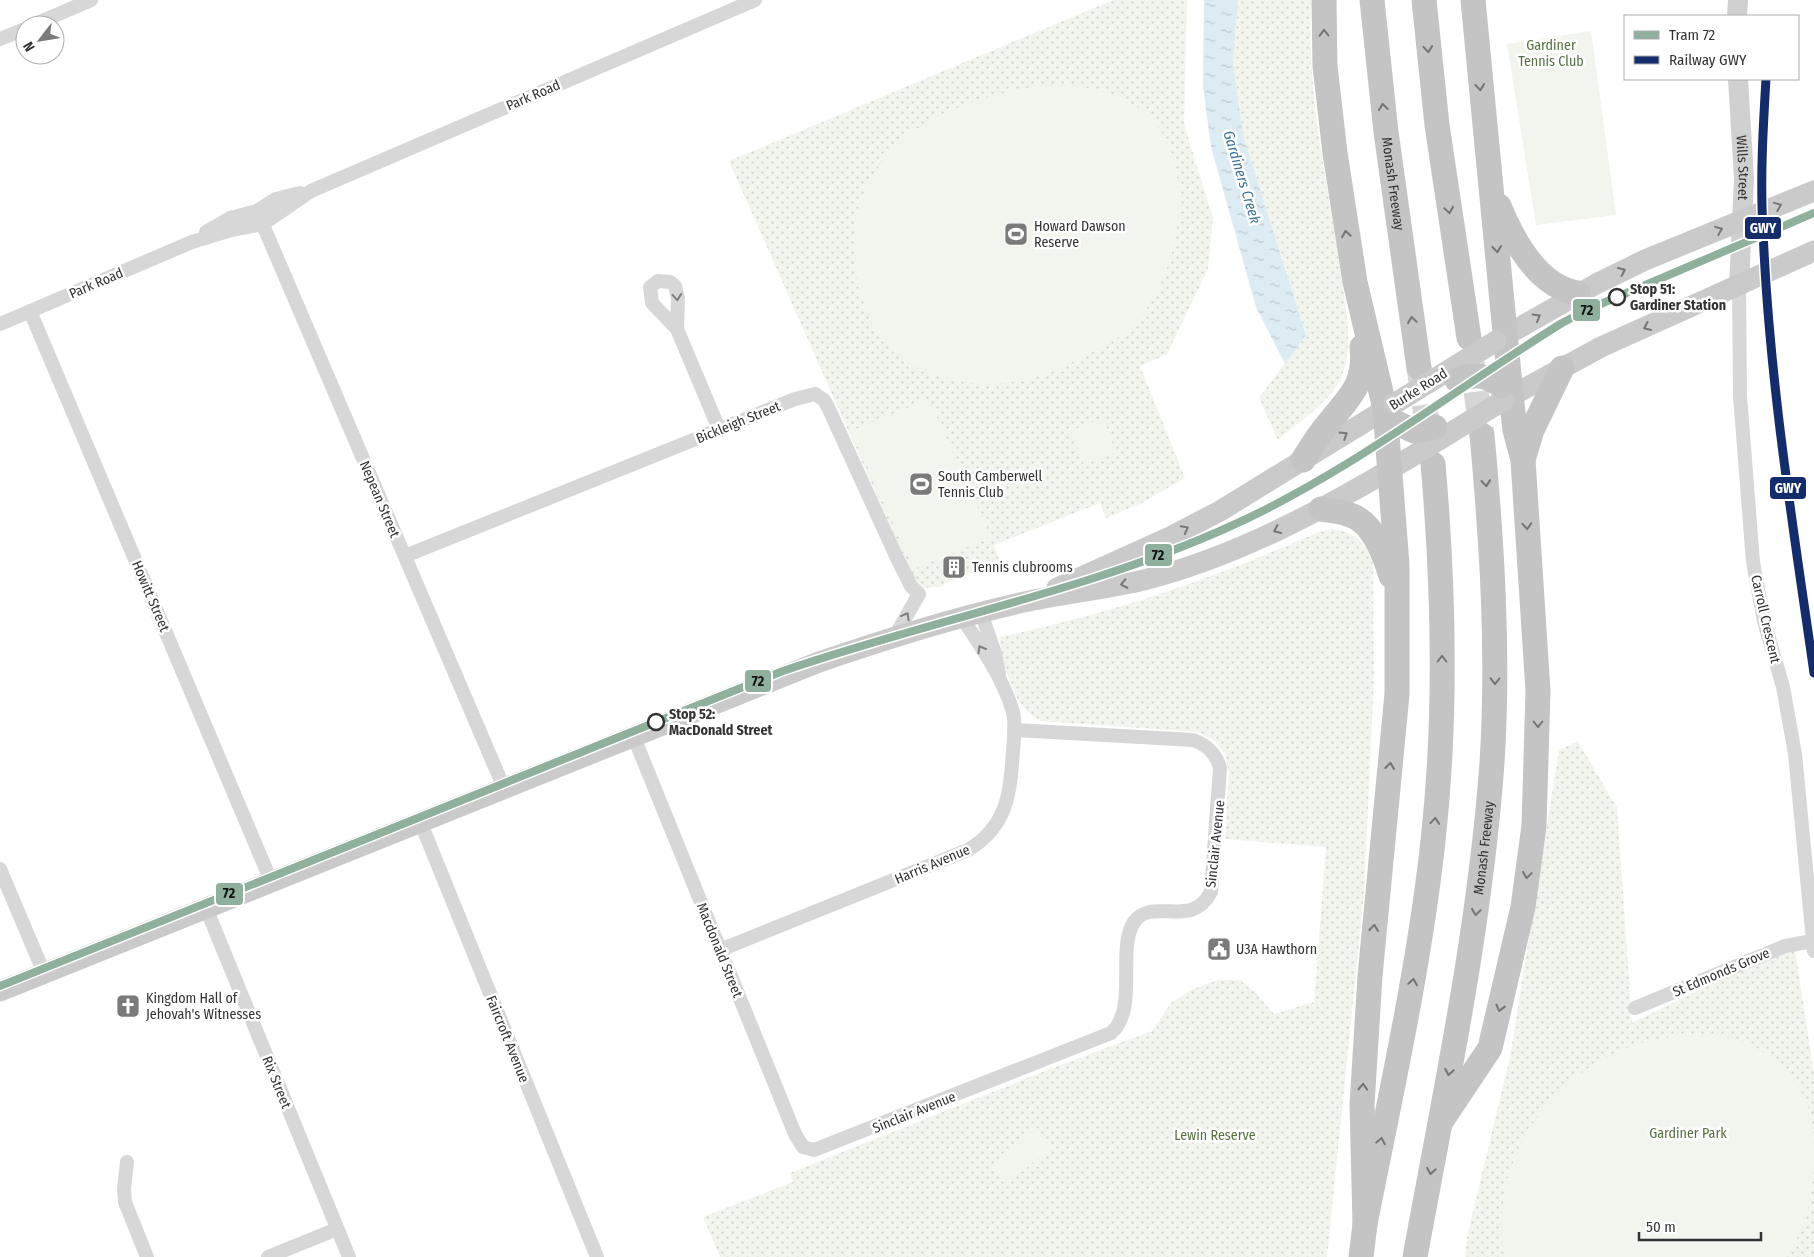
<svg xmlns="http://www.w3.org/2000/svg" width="1814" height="1257" font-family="'Fira Sans Condensed',sans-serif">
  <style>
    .park { fill: url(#park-dots) }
    .pitch { fill: #f1f5ed }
    .water { fill: url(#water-ripples) }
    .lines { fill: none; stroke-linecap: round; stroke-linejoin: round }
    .highway-tunnel { stroke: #d6d6d6; stroke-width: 25; stroke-dasharray: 25 12; stroke-linecap: butt }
    .street { stroke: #d7d7d7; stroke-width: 14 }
    .secondary { stroke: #d0d0d0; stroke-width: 20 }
    .primary { stroke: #cacaca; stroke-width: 21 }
    .highway { stroke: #c4c4c4; stroke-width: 25 }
    .primary-bridge { stroke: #cacaca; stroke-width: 21 }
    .highway-bridge { stroke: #c4c4c4; stroke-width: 25 }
    .rail-1-casing { stroke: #fff; stroke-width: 12 }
    .rail-1 { stroke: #152c6b; stroke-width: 9 }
    .tram-1-casing { stroke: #fff; stroke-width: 11 }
    .tram-1 { stroke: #90b09e; stroke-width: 8 }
    .oneway { stroke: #747474 }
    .oneway2 { stroke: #777 }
    .oneway3 { stroke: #7d7d7d }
    .stop-dot { fill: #fff; stroke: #333; stroke-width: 2.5 }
    .labels { text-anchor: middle; stroke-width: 5; stroke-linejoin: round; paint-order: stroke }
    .park-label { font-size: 14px; fill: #56703f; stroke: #fff }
    .street-label { font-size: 14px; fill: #333; stroke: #fff }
    .poi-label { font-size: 14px; fill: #333; stroke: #fff; text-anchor: start }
    .stop-label { font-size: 14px; font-weight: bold; fill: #333; stroke: #fff; text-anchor: start }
    .water-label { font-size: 15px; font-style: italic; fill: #3f7597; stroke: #fff }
    .line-badge { stroke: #fff; stroke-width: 2 }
    .badge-label { font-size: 14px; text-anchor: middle; font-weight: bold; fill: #fff }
    .pale-badge-label { font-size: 14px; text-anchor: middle; font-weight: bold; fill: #111 }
  </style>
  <defs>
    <pattern id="park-dots" width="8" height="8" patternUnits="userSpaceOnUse" patternTransform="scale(1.25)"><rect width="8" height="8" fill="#f1f5ed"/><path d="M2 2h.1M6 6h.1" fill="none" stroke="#cfd2cc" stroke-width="1.8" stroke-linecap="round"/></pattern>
    <pattern id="water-ripples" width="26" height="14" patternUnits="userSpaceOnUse" patternTransform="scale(1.25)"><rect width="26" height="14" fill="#ddebf3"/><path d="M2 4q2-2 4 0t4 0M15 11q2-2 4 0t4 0" fill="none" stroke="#becad1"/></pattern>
  </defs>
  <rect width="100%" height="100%" fill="#fff"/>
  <!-- park -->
  <path class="park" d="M1113 0H1187L1184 124 1213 218 1208 269 1167 354 1140 366 1185 478 1144 502 1106 518 1100 503 994 545 1000 562 944 584 945 586 923 588 912 575 729 161Z
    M1238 0H1311C1309 50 1313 102 1321 151 1328 195 1336 239 1342 283 1347 314 1353 345 1342 376 1333 400 1297 423 1278 440L1259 398 1306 335 1243 135 1233 62Z
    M1330 529C1353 530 1367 543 1373 564L1374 676 1364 893 1327 1257H720L703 1217 793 1182 790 1173 1055 1067 1152 1031 1171 1003 1191 990 1218 980H1240L1257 994 1274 1014 1314 1002 1326 847 1225 839 1229 773 1225 754 1214 740 1198 732 1041 721 1031 715 1018 701 1005 668 999 637C1111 614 1210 580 1314 534Z
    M1578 741 1617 808 1632 1023 1794 943 1814 1074V1257H1465L1467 1237 1510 1057 1559 750Z"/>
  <!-- pitch -->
  <path class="pitch" d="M1591 31 1616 215 1536 225 1507 44Z
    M1047 85C1080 85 1118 90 1145 113 1203 163 1180 282 1129 329 1113 344 1092 352 1073 362 1046 375 1017 384 987 384 959 383 920 374 898 356 861 326 847 259 857 214 863 188 878 164 897 145 931 110 999 91 1047 85Z
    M929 399 991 537 914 569 851 431Z
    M1103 418 1116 452 1084 465 1071 431Z
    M1695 1034C1705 1035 1715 1035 1725 1037 1762 1043 1796 1072 1808 1107 1814 1123 1814 1139 1814 1156 1814 1194 1807 1225 1787 1257H1504C1489 1163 1544 1080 1631 1046 1651 1038 1674 1037 1695 1034Z
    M1037 1128 1052 1147 1007 1183 991 1165Z"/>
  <!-- water -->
  <path class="water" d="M1204 0H1238L1233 62 1243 135 1306 335 1285 364 1256 307 1211 147 1203 86Z"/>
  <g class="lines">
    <!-- highway-tunnel -->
    <path class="highway-tunnel" d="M1471 355 1482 435
      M1419 368 1431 450"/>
    <!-- street -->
    <path class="street" d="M33 25 91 0
      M0 39 25 29
      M257 211 504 788
      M206 232 230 218 257 211 276 199 300 193
      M1739 286 1740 396 1753 562 1764 621 1783 687 1795 754 1814 951
      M30 311 271 881
      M0 324 192 242 231 230 263 224 311 191 755 0
      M677 329 652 303 650 287 658 281 670 282 675 286 678 298 677 329 719 429
      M405 556 795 399 815 394 824 400 828 407 897 558 911 586 919 594 894 638
      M981 613 995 653 999 674
      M633 735 795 1134 803 1147 814 1150 1111 1033C1139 1009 1116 949 1134 922 1153 896 1191 930 1211 892L1220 768C1216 753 1207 745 1193 740L1014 730
      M420 821 597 1257
      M0 869 44 973
      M206 908 349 1257
      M720 950 968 850C1008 826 1010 793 1013 751 1014 738 1016 725 1013 712 1004 680 981 646 962 618
      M1635 1008 1785 946 1813 941
      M127 1162 124 1189 125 1202 147 1257
      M268 1257 337 1229"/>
    <!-- secondary -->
    <g class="secondary">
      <path d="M1737 16 1738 0"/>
      <path id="s1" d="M1738 79 1744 178 1739 286"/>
    </g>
    <!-- primary -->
    <path class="primary" d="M1496 341 1596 284 1645 260 1814 191
      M1504 400 1601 347 1814 251
      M1057 588 1170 537 1220 511 1394 404
      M0 991 819 662C887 639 958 616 1029 601 1067 593 1106 589 1144 580 1239 556 1328 507 1411 457"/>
    <!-- highway -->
    <g class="highway">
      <path d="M1324 0 1325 66 1335 153 1355 282 1385 409 1397 565V694L1370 976 1362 1105 1365 1224"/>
      <path id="s2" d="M1372 0 1386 132 1419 368"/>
      <path d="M1424 0 1437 125 1469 338"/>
      <path d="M1499 206C1513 240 1538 287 1578 293"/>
      <path d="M1303 460C1311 448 1318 435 1327 425 1349 397 1366 386 1362 347"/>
      <path d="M1523 460 1532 430 1562 368"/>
      <path d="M1321 509C1332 511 1344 511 1355 517 1375 527 1385 556 1391 576"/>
      <path d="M1440 1123 1490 1048 1523 907 1534 826 1538 691 1523 460 1515 430 1511 395 1473 0"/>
      <path d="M1361 1257 1365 1224C1390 1097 1419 970 1433 841 1447 716 1444 590 1433 464"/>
      <path id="s3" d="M1415 1257C1445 1093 1480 929 1492 763 1499 653 1492 544 1482 435"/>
    </g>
    <!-- primary-bridge -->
    <path class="primary-bridge" d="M1394 404 1496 341
      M1411 457 1504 400"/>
    <!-- highway-bridge -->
    <path class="highway-bridge" d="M1457 380C1475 373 1486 375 1502 386
      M1397 423 1414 431 1435 427"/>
    <!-- rail-1 casing -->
    <g class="rail-1-casing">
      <path id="rail-1" d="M1766 79C1763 129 1760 180 1763 230 1769 379 1793 526 1814 673"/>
    </g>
    <!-- rail-1 -->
    <use href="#rail-1" class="rail-1"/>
    <!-- tram-1 casing -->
    <g class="tram-1-casing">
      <path id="tram-1" d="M0 986 783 671C931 620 1088 591 1231 526 1349 473 1452 391 1562 323L1589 309 1814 213"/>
    </g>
    <!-- tram-1 -->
    <use href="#tram-1" class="tram-1"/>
  </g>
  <!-- one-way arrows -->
  <defs><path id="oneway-chevron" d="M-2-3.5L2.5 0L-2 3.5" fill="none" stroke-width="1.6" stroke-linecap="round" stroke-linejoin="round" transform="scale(1.25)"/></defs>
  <g class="oneway">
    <use href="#oneway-chevron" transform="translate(1324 33) rotate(-91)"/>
    <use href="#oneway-chevron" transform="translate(1428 49) rotate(85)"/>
    <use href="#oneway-chevron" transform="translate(1480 87) rotate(84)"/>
    <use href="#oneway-chevron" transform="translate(1383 107) rotate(-97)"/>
    <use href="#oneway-chevron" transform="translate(1449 210) rotate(82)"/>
    <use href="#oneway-chevron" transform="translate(1346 234) rotate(-99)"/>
    <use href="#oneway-chevron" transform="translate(1497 249) rotate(84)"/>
    <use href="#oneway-chevron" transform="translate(1412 320) rotate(-98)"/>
    <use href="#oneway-chevron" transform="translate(1486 483) rotate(85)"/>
    <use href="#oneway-chevron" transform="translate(1527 526) rotate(86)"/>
    <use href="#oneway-chevron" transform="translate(1442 659) rotate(-90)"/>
    <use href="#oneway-chevron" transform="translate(1495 681) rotate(91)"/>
    <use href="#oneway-chevron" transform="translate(1538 724) rotate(90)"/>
    <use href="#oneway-chevron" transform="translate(1390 766) rotate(-84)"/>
    <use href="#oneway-chevron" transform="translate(1435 821) rotate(-85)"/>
    <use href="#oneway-chevron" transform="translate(1527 875) rotate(98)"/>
    <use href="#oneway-chevron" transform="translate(1476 912) rotate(98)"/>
    <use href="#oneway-chevron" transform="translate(1374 928) rotate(-84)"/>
    <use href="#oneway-chevron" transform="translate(1413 982) rotate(-81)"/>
    <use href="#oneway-chevron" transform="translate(1500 1008) rotate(104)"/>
    <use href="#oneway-chevron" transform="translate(1449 1072) rotate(100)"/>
    <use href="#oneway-chevron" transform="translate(1363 1087) rotate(-87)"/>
    <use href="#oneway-chevron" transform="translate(1381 1141) rotate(-79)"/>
    <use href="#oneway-chevron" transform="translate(1431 1171) rotate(100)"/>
  </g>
  <g class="oneway2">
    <use href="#oneway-chevron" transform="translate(1778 206) rotate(-22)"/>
    <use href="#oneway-chevron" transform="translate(1719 230) rotate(-22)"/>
    <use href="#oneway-chevron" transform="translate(1622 271) rotate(-25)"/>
    <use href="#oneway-chevron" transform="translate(1537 317) rotate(-30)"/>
    <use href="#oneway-chevron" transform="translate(1647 327) rotate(156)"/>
    <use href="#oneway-chevron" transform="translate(1344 435) rotate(-32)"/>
    <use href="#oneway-chevron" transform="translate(1185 529) rotate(-27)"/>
    <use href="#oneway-chevron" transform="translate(1277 530) rotate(155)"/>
    <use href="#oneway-chevron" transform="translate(1124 584) rotate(168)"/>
  </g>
  <g class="oneway3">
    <use href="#oneway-chevron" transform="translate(677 297) rotate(85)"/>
    <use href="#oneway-chevron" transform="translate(906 616) rotate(-61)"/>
    <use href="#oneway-chevron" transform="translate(981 649) rotate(-120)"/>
  </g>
  <!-- icons -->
  <defs>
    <g id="stadium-square" transform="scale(1.25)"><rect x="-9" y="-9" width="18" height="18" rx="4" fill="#7a7a7a" stroke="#fff"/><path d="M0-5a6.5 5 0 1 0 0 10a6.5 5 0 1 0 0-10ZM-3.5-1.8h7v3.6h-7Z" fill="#fff"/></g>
    <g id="building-square" transform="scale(1.25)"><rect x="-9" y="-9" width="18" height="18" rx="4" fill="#7a7a7a" stroke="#fff"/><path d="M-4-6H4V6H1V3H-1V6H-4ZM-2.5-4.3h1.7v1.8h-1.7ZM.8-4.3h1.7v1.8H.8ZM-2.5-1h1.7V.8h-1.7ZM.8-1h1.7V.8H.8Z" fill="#fff"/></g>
    <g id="civic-square" transform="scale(1.25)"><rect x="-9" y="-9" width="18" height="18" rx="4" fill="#7a7a7a" stroke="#fff"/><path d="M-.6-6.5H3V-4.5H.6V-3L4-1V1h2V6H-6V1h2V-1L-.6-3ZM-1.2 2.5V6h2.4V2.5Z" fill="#fff"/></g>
    <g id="church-square" transform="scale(1.25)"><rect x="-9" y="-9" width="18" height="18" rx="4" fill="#7a7a7a" stroke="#fff"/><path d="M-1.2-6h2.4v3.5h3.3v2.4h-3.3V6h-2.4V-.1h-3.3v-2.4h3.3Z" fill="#fff"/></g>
  </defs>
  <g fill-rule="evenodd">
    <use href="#stadium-square" x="1016" y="234"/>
    <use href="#stadium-square" x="921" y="484"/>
    <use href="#building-square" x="954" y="567"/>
    <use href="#civic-square" x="1219" y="949"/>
    <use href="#church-square" x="128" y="1006"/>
  </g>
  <!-- markers -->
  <g class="stop-dot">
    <circle cx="1617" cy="297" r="8"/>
    <circle cx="656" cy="722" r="8"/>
  </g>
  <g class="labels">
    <!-- park labels -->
    <g class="park-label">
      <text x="1551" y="50">Gardiner<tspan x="1551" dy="16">Tennis Club</tspan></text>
      <text x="1688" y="1138">Gardiner Park</text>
      <text x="1215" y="1140">Lewin Reserve</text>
    </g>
    <!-- street labels -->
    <g class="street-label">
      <text transform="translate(533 95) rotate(-23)" y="5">Park Road</text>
      <text dy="5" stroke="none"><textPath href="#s1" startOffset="89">Wills Street</textPath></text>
      <text dy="5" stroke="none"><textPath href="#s2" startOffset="185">Monash Freeway</textPath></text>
      <text transform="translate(96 283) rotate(-23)" y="5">Park Road</text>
      <text transform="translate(1418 389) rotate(-32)" y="5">Burke Road</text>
      <text transform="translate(738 422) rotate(-22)" y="5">Bickleigh Street</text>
      <text transform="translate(380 499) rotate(67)" y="5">Nepean Street</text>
      <text transform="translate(151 596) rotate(67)" y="5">Howitt Street</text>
      <text transform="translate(1766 619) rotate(77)" y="5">Carroll Crescent</text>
      <text transform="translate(1215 844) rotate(-84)" y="5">Sinclair Avenue</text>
      <text dy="5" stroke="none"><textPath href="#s3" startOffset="415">Monash Freeway</textPath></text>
      <text transform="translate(932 864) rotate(-23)" y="5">Harris Avenue</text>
      <text transform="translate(720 950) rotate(68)" y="5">Macdonald Street</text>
      <text transform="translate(1721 972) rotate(-23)" y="5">St Edmonds Grove</text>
      <text transform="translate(508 1039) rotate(68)" y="5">Faircroft Avenue</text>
      <text transform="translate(277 1082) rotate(68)" y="5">Rix Street</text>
      <text transform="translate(914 1112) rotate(-22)" y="5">Sinclair Avenue</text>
    </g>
    <!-- poi labels -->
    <g class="poi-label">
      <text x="1034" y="231">Howard Dawson<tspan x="1034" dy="16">Reserve</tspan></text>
      <text x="938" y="481">South Camberwell<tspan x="938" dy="16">Tennis Club</tspan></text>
      <text x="972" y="572">Tennis clubrooms</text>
      <text x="1236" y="954">U3A Hawthorn</text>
      <text x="146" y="1003">Kingdom Hall of<tspan x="146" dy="16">Jehovah's Witnesses</tspan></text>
    </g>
    <!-- stop labels -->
    <g class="stop-label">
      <text x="1630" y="294">Stop 51:<tspan x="1630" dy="16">Gardiner Station</tspan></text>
      <text x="669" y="719">Stop 52:<tspan x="669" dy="16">MacDonald Street</tspan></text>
    </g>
    <!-- water labels -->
    <g class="water-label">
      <text transform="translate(1242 177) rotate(73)" y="5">Gardiners Creek</text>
    </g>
  </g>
  <g class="line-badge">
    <rect x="1744" y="216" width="38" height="24" rx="5" fill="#152c6b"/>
    <rect x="1572" y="298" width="29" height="24" rx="5" fill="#90b09e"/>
    <rect x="1769" y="476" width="38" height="24" rx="5" fill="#152c6b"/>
    <rect x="1144" y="543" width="29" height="24" rx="5" fill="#90b09e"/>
    <rect x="744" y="669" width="28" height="24" rx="5" fill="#90b09e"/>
    <rect x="215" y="882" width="29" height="24" rx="5" fill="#90b09e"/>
  </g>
  <g class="badge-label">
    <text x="1763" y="233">GWY</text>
    <text x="1788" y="493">GWY</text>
  </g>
  <g class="pale-badge-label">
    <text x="1587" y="315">72</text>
    <text x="1158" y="560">72</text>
    <text x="758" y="686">72</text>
    <text x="229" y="898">72</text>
  </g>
  <!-- legend -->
  <rect x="1624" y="15" width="175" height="65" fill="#ffffff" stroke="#adadad"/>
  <rect x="1634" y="31" width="25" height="8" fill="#90b09e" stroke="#adadad"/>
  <text x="1669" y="40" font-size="15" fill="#333333">Tram 72</text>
  <rect x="1634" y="56" width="25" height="8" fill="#152c6b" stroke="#adadad"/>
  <text x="1669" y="65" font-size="15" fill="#333333">Railway GWY</text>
  <!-- north arrow -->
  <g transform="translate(40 40) rotate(239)"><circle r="24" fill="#ffffff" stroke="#adadad"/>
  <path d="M0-4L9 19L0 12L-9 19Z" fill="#7a7a7a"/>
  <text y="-8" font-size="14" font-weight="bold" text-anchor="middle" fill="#333333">N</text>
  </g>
  <!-- scale -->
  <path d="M1639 1232v8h122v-8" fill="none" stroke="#333333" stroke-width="2.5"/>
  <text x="1646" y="1232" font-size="15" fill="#333333" stroke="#ffffff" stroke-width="4" paint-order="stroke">50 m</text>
</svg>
